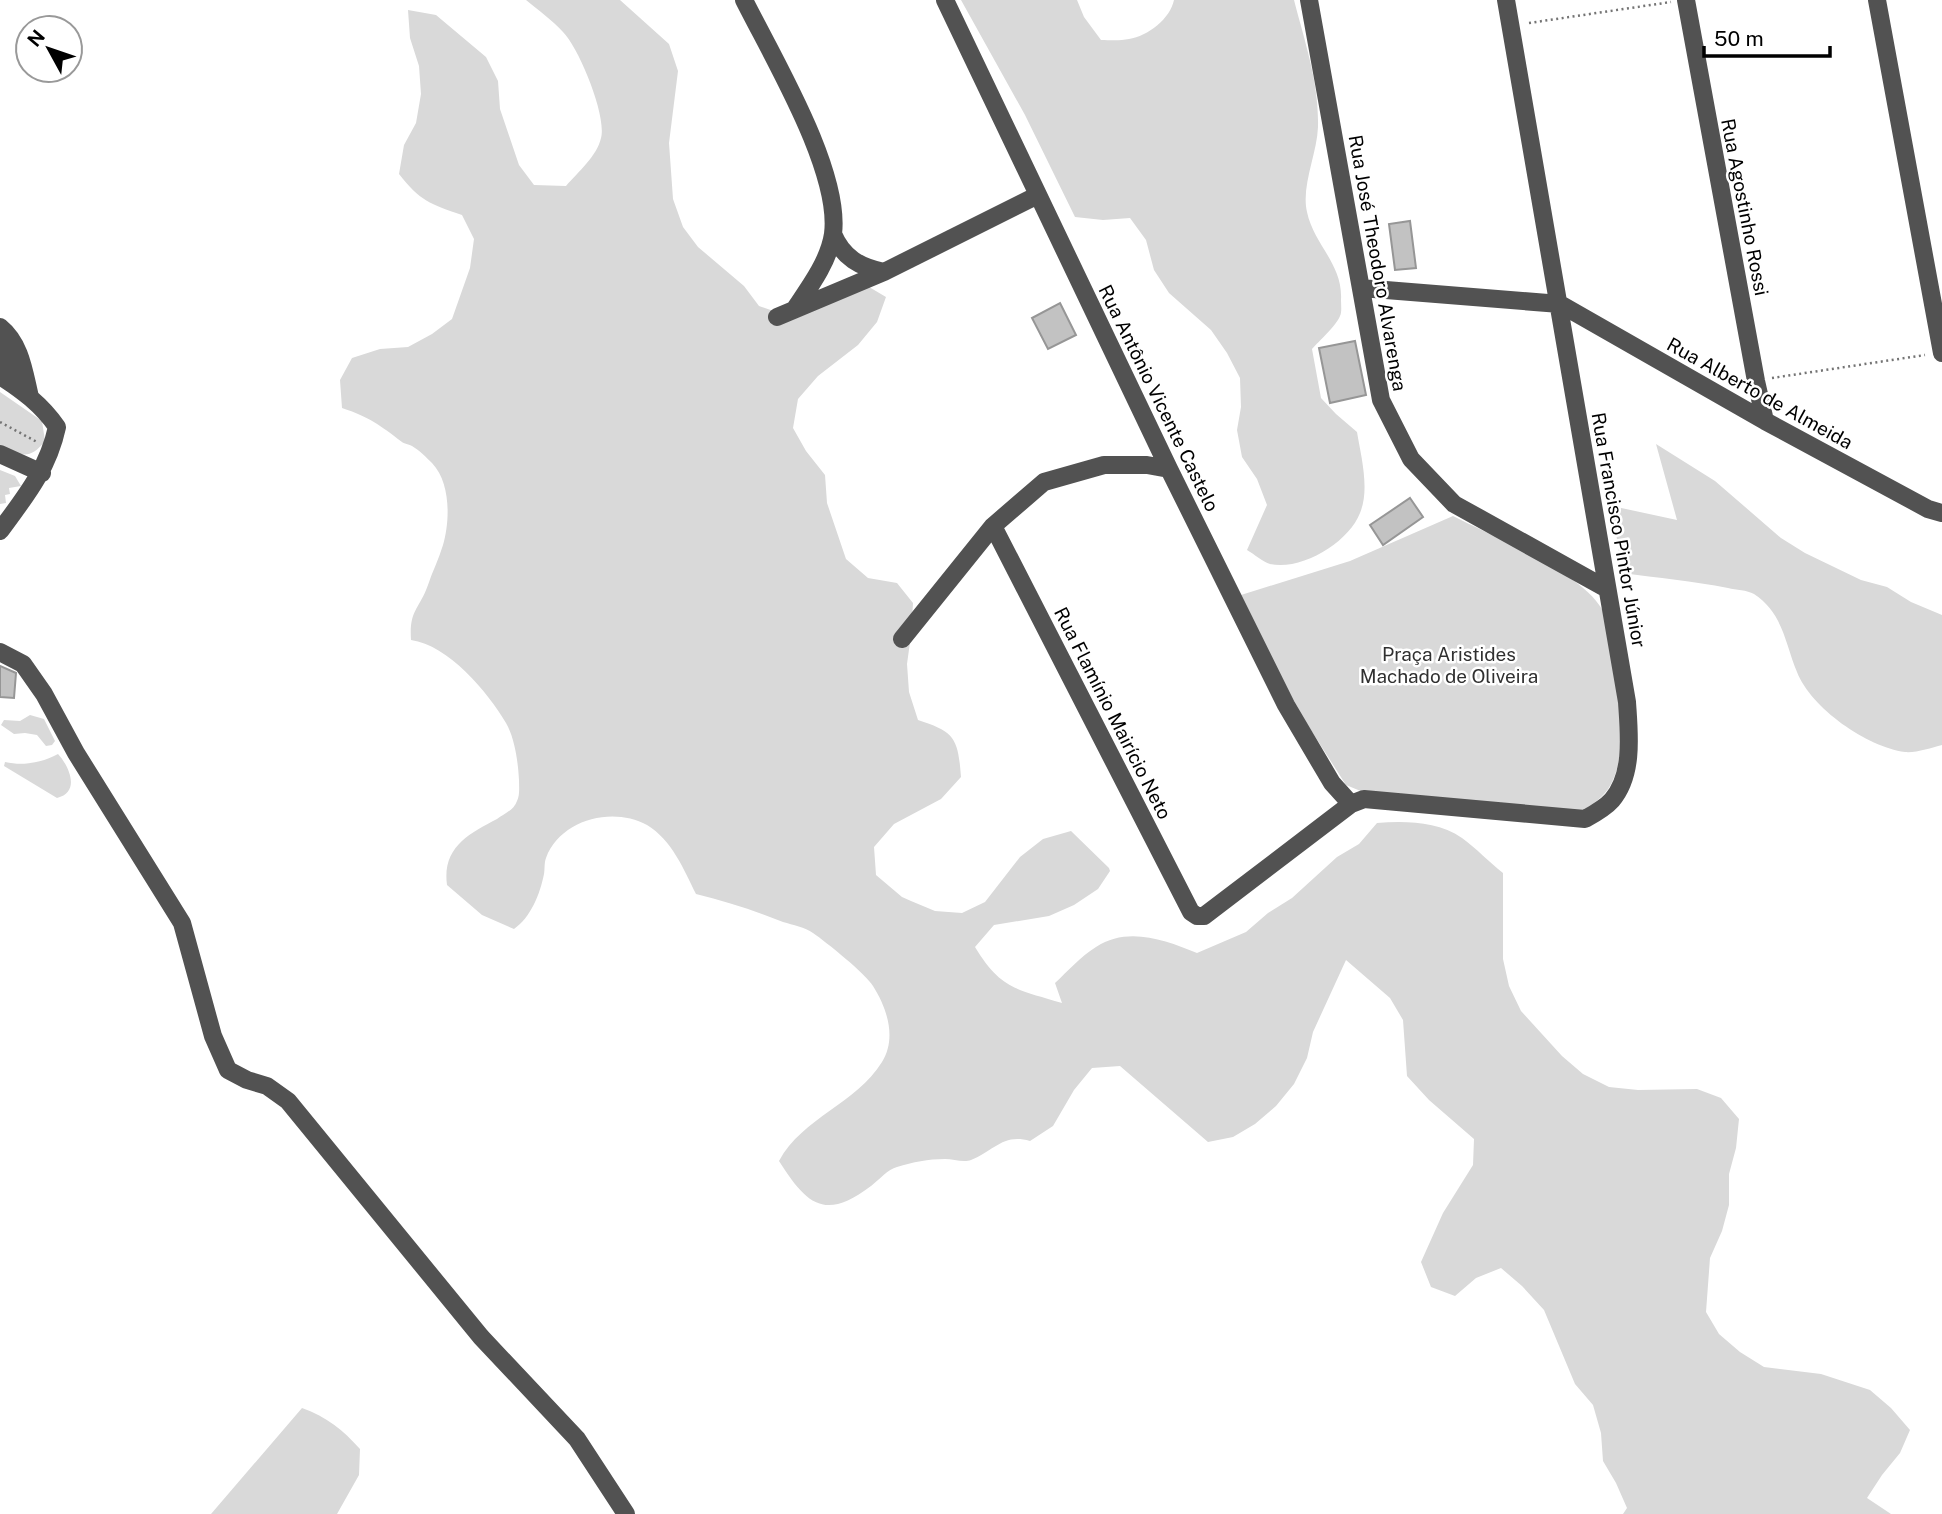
<svg xmlns="http://www.w3.org/2000/svg" width="1942" height="1514" font-family="'Public Sans',sans-serif">
  <style>
    .green { fill: #d9d9d9 }
    .building { fill: #c2c2c2; stroke: #969696; stroke-width: 2 }
    .lines { fill: none; stroke-linecap: round; stroke-linejoin: round }
    .path { stroke: #747474; stroke-width: 2.5; stroke-dasharray: 2 3.5; stroke-linecap: butt }
    .minor { stroke: #525252; stroke-width: 18 }
    .labels { text-anchor: middle; stroke-width: 5; stroke-linejoin: round; paint-order: stroke }
    .street-label { font-size: 19px; fill: #000; stroke: #fff }
    .park-label { font-size: 19px; fill: #303030; stroke: #fff }
  </style>
  <rect width="100%" height="100%" fill="#fff"/>
  <!-- green -->
  <path class="green" d="M526 0H620L669 44 678 71 669 143 673 199 683 227 698 247 744 286 759 306 785 315 864 284 886 297 877 322 858 345 818 376 798 399 793 428 806 451 825 475 827 503 846 559 868 578 897 583 913 603 911 635 907 664 909 692 918 720C955 732 958 738 961 777L941 799 894 824 874 847 876 875 902 897 911 901 935 911 962 913 985 902 1020 857 1043 839 1071 831 1109 868 1110 871 1098 889 1074 905 1049 916 994 925 975 947C1001 990 1017 989 1062 1003L1055 983C1068 971 1081 956 1096 947 1128 926 1165 940 1197 953L1246 932 1268 913 1292 898 1337 857 1359 844 1377 823C1405 821 1437 821 1462 838 1476 848 1489 862 1503 873V959L1509 986 1521 1011 1562 1056 1583 1074 1609 1087 1638 1090 1697 1089 1721 1098 1739 1119 1736 1148 1729 1174V1205L1722 1231 1710 1258 1706 1312 1719 1334 1740 1352 1764 1367 1821 1374 1870 1390 1891 1408 1910 1430 1900 1453 1882 1475 1867 1498 1891 1514H1623L1627 1508 1616 1483 1603 1461 1601 1433 1593 1405 1575 1384 1544 1310 1522 1286 1501 1268 1476 1278 1455 1296 1431 1287 1421 1262 1443 1213 1473 1165 1474 1139 1429 1100 1407 1076 1403 1020 1390 998 1346 960 1313 1032 1307 1058 1294 1084 1276 1106 1255 1124 1233 1137 1208 1142 1120 1066 1092 1068 1074 1090 1053 1126 1030 1141C1003 1133 994 1151 971 1160 964 1163 953 1159 945 1159 928 1159 913 1162 897 1167 888 1169 879 1180 871 1186 825 1221 807 1205 779 1161 803 1117 856 1104 882 1062 897 1038 887 1008 873 986 866 974 826 942 813 933 805 927 793 925 783 922 755 911 726 901 696 894 684 870 672 840 647 825 612 806 560 820 546 858 544 863 545 869 544 874 540 894 531 917 514 929L482 915 447 885C442 848 468 834 497 819 504 814 514 810 517 801 520 795 519 787 519 780 518 762 515 739 506 723 488 692 448 645 411 640 409 610 419 610 428 585 432 572 439 559 443 545 450 521 451 483 432 463 426 457 419 450 412 446 410 445 403 443 402 442 380 425 369 417 342 408L340 380 352 358 380 349 408 347 432 334 452 319 470 268 474 239 462 215C430 204 420 201 399 174L404 145 416 123 421 94 419 66 410 38 408 10 436 15 486 57 498 81 500 109 519 165 534 185 566 186C578 172 597 156 601 138 607 116 579 48 563 32 552 20 538 10 526 0Z
    M961 0H1077L1084 17 1101 40C1109 40 1120 41 1129 39 1148 36 1170 19 1174 0H1294C1305 43 1319 82 1318 127 1317 154 1301 186 1307 212 1314 245 1343 264 1341 300 1341 305 1342 312 1340 316 1336 326 1319 341 1312 349L1321 398 1336 414 1357 432C1361 456 1370 489 1360 513 1349 542 1302 571 1270 564 1263 562 1254 554 1247 550L1267 505 1257 479 1242 457 1237 430 1241 407 1240 378 1227 353 1211 330 1169 293 1154 270 1146 240 1130 218 1103 220 1075 217 1025 115Z
    M0 392 42 421 45 441C29 461 22 455 0 447Z
    M1656 444 1715 481 1781 538 1805 553 1861 580 1887 587 1911 602 1942 615V745C1931 748 1916 753 1905 752 1867 747 1811 708 1797 672 1785 643 1783 613 1754 594 1747 590 1736 590 1728 588 1693 581 1658 578 1622 573L1612 506 1677 520Z
    M0 470 15 476 21 486 9 488 10 494 5 495 6 503 0 504Z
    M1453 516C1493 537 1586 573 1604 613 1612 658 1633 743 1611 784 1604 798 1591 805 1579 813L1363 792 1346 785 1293 702 1241 595 1350 561Z
    M30 715 44 719 55 741 52 745 46 746 37 735 25 733 14 734 1 725 4 720 20 721Z
    M58 754C69 766 81 792 57 798L4 766 5 762C23 766 41 763 58 754Z
    M302 1408C327 1417 343 1430 360 1449L359 1475 337 1514H211Z"/>
  <!-- building -->
  <path class="building" d="M1410 221 1416 268 1395 270 1389 224Z
    M1060 303 1076 335 1048 349 1032 318Z
    M1355 341 1366 395 1330 403 1319 348Z
    M1410 498 1423 517 1383 545 1370 525Z
    M0 666 16 673 14 698 0 697Z"/>
  <g class="lines">
    <!-- path -->
    <path class="path" d="M1529 23 1671 2
      M1772 378 1925 355
      M0 422 37 442"/>
    <!-- minor -->
    <path class="minor" d="M744 0C773 58 841 171 833 234 829 261 809 288 794 310
      M945 0 1169 469 1286 705 1332 783 1351 804
      M1309 0 1381 400 1411 459 1454 504 1607 589
      M1686 0 1756 381 1765 421
      M1877 0 1942 353
      M833 234C843 258 860 267 884 272
      M1361 288 1560 304 1765 421 1928 509 1942 513
      M777 317 884 272 1038 195
      M0 327C21 344 24 372 30 397
      M0 341 5 353 11 383
      M0 376C22 390 42 405 57 427 48 469 25 497 0 531
      M0 454 42 473
      M993 526 1191 912 1197 916H1204L1351 804 1364 799 1585 819C1594 814 1605 808 1612 800 1634 774 1629 733 1627 702L1506 0
      M902 639 993 526 1044 482 1104 465H1147L1169 469
      M0 652 23 664 44 694 76 753 182 923 213 1036 228 1070 247 1080 267 1086 288 1101 481 1337 577 1439 626 1514"/>
  </g>
  <g class="labels">
    <!-- street labels -->
    <g class="street-label">
      <text transform="translate(1745 207) rotate(79)" y="7">Rua Agostinho Rossi</text>
      <text transform="translate(1378 263) rotate(80)" y="7">Rua José Theodoro Alvarenga</text>
      <text transform="translate(1760 393) rotate(29)" y="7">Rua Alberto de Almeida</text>
      <text transform="translate(1159 398) rotate(64)" y="7">Rua Antônio Vicente Castelo</text>
      <text transform="translate(1619 530) rotate(80)" y="7">Rua Francisco Pintor Júnior</text>
      <text transform="translate(1113 713) rotate(63)" y="7">Rua Flamínio Mairício Neto</text>
    </g>
    <!-- park labels -->
    <g class="park-label">
      <text x="1449" y="661">Praça Aristides<tspan x="1449" dy="22">Machado de Oliveira</tspan></text>
    </g>
  </g>
  <!-- north arrow -->
  <g transform="translate(49 49) rotate(310)"><circle r="33" fill="#ffffff" stroke="#999999" stroke-width="2"/>
  <path d="M0-5L12 26L0 18L-12 26Z" fill="#000000"/>
  <text y="-10" font-size="19" font-weight="bold" text-anchor="middle" fill="#000000">N</text>
  </g>
  <!-- scale -->
  <path d="M1704 46v10h126v-10" fill="none" stroke="#000000" stroke-width="3.5"/>
  <text x="1714" y="46" font-size="21" fill="#000000" stroke="#ffffff" stroke-width="5" paint-order="stroke">50 m</text>
</svg>
